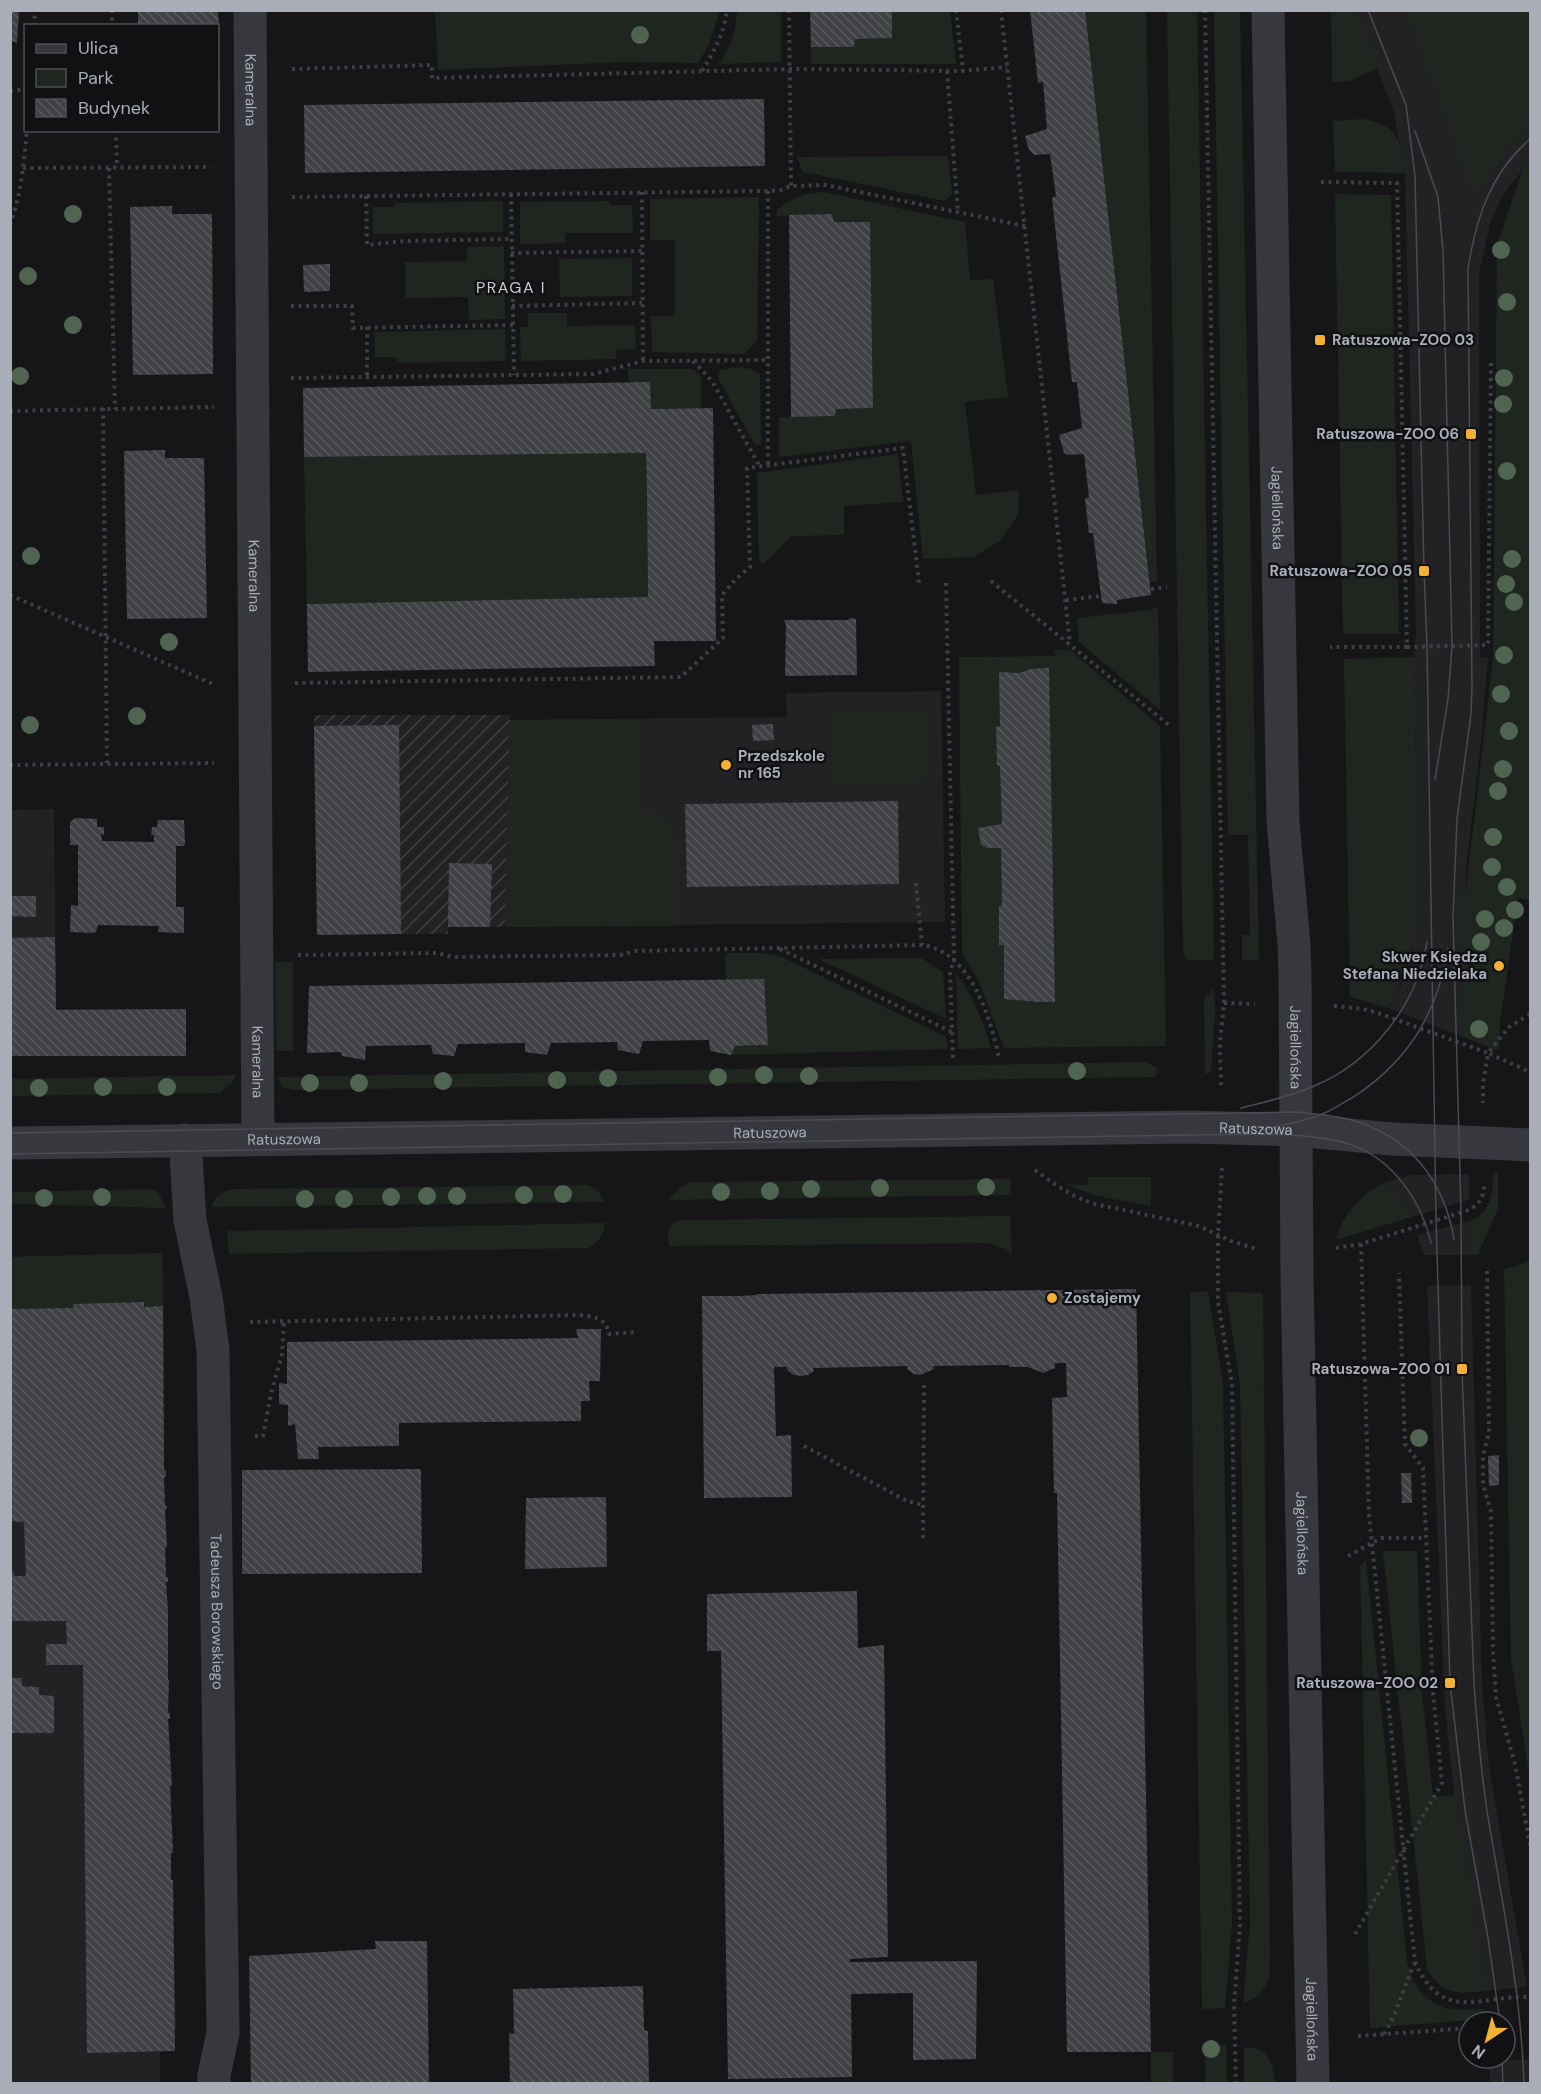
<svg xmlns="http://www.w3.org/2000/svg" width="1541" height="2094" font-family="'DM Sans',sans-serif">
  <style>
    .built { fill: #222225 }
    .industrial { fill: url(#industrial-furrows) }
    .green { fill: #1e261f }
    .building { fill: url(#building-back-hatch) }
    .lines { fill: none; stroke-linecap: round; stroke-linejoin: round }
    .path { stroke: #3d3f44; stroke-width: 4; stroke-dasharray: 3 4.5; stroke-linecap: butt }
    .minor { stroke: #37383d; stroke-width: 33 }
    .tram { stroke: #4a4c52; stroke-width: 1.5 }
    .tree { fill: #506452 }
    .poi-dot { fill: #f2b134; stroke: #111113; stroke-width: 2 }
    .labels { text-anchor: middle; stroke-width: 5; stroke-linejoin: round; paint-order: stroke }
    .street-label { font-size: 15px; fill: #a8adb8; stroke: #111113 }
    .poi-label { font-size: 15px; font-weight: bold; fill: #a8adb8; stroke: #111113; text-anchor: end }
    .neighbourhood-label { font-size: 16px; letter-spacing: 1.5px; fill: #c9ccd4; stroke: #111113 }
  </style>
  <defs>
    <pattern id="industrial-furrows" width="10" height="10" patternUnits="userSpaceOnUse" patternTransform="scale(1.5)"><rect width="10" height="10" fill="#222225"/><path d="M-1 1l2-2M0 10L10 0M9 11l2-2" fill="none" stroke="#3f3f43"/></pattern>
    <pattern id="building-back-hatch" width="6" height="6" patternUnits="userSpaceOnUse" patternTransform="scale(1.5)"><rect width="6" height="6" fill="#404145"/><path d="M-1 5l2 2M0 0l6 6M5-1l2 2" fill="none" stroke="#595a5e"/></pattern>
  </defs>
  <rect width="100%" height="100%" fill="#161618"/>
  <!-- built -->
  <path class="built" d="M1356 11H1530V160L1503 195 1491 221 1479 273 1480 657H1488L1481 742 1466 868 1468 1033 1464 1037 1388 1008 1402 984 1411 953 1418 892 1414 657 1416 634 1405 173 1394 113Z
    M941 691 945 922 505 927 510 720 787 717 786 693Z
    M54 809 56 1009H186V1056H11L10 810Z
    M1469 1174V1200L1411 1217 1396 1194 1385 1182 1412 1175Z
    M1469 1221 1471 1255H1424L1417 1235Z
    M163 1253 164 1470 166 1471V1477H164L165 1506H167L165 1512 167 1547 165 1548 166 1577H168L166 1583 168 1612V1679L169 1680 168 1712 170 1713 168 1719 173 1853 171 1854V1880H173L172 1914 174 1922 173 1950H174L176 2026 160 2051V2083H11L10 1257Z
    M1471 1285 1482 1684 1489 1767 1527 1987 1485 1991 1454 1795 1445 1708 1427 1286Z
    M1530 2059V2083H1490L1489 2063Z"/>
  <!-- industrial -->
  <path class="industrial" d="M314 715H510L505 927H448V934H360L315 789Z"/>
  <!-- green -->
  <path class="green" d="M435 11V10L720 11 709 44 698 63 625 62 438 70Z
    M737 11H781V62L719 64C731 47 736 31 737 11Z
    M892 11H950L956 64H811V47H854L855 39Z
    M1085 11H1146L1157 581 1150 582Z
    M1167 11H1197L1214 960H1187L1183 952Z
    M1214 11H1240L1259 960H1242V935H1250L1248 835H1228Z
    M1331 11H1356L1378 68 1350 81 1332 82Z
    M1407 11H1530V125L1498 159 1477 192 1469 185 1462 156Z
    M1362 119C1399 125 1400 140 1405 173L1335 172 1333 121Z
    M948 156 952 194 945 201 803 172 797 157Z
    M1530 160V900L1518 898 1500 1022 1499 1051 1464 1037 1461 890H1466L1493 658 1497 244 1524 166Z
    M823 192 965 222 970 280 993 279 1008 397 965 402 976 495 1018 490 1019 513 1001 540 974 557 923 559 911 441 779 457V417L835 416 836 409 873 408 870 222H834L832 214 777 216V210C793 197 803 194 823 192Z
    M1335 194 1391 195 1399 634H1343Z
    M759 197 757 341 744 354 652 352 651 316H675V240H650V199Z
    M503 201V232L373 234V207H395V203Z
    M609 201 610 205H632L633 233H565V243L520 244V202Z
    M504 246 505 319 469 320 468 297 406 298 405 262 467 261V247Z
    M632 258V296L560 297 559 259Z
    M528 313H567V326L635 325 636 349 616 350V359L521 361 520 327H528Z
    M505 329 506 361 397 363 396 357H375L374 332Z
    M740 367 751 369 760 374 761 445H755L718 378 720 370Z
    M628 369H693L701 376V408L651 409 650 383H629Z
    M646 453 648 597 307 604 304 457Z
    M898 454 903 502 844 506V535L791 536 764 564 759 562 757 473Z
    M1158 607 1160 710 1079 642 1077 618 1150 610Z
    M1054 650H1070L1160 726 1166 1046 1004 1048 979 982 962 953 959 657 1055 656Z
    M1414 657 1418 892C1415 934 1411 972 1388 1008L1350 997 1344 659Z
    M831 711H925V782H831Z
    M641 719 639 813H660L674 836 675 926 505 927 510 720Z
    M728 953H763L782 957 946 1037 948 1049 731 1055 735 1046 768 1045 726 980 725 957Z
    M921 958 943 972 946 1019 819 959Z
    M275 962H293V1051H276Z
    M956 973C973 995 983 1021 991 1048L958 1049Z
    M1214 989 1215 1012 1211 1072 1205 1074 1204 998Z
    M1145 1062 1157 1068 1156 1077 294 1090 283 1087 277 1077Z
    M237 1075 231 1084 220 1093 11 1096V1079Z
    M1493 1173H1498V1208L1478 1255H1471L1469 1221C1491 1213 1493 1194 1493 1173Z
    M1088 1177H1151V1206L1097 1196 1064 1184 1088 1185Z
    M1011 1179V1195L668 1200 681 1187 691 1182Z
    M1385 1182 1396 1194 1411 1217 1336 1240C1344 1211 1360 1197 1385 1182Z
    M588 1185C596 1189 601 1194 605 1202L211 1207C215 1196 222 1191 234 1189Z
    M149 1189 158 1192 166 1208 11 1204V1192Z
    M1010 1216 1012 1255 1003 1248 988 1243 669 1246C667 1233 667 1226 680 1220Z
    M605 1223C603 1236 599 1241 589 1248L229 1254 227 1231Z
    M163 1253V1306L144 1307V1302L74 1304V1308L11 1309 10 1257Z
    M1530 1260V1781L1511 1658 1504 1269 1516 1266Z
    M1208 1291 1223 1384 1232 1925 1225 2008 1202 2009 1190 1292Z
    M1226 1292 1263 1293 1270 1975C1266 1988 1257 2000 1243 2003L1250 1924 1240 1384Z
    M1383 1551H1417L1422 1693 1433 1797 1454 1795 1485 1991C1457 1994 1443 1995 1427 1969Z
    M1366 1560 1407 1962C1412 1984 1427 2005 1450 2009 1461 2010 1473 2009 1484 2009L1486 2019 1370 2028 1360 1565Z
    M1204 2045H1226L1227 2083H1206Z
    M1244 2048C1268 2046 1273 2063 1275 2083H1244Z
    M1151 2052H1173V2083H1151Z"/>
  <!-- building -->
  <path class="building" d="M10 10H19L17 43 10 40Z
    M138 10H218L219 26H138Z
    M810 10H892V38L855 39 854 47H811Z
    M1030 10H1085L1151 595 1117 600V604L1102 603 1093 533H1089L1085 499 1089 497 1084 454 1068 455 1064 453 1059 435 1082 428 1077 382H1072L1052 198 1056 196 1050 154 1034 155 1029 150 1025 136 1047 129 1043 82 1038 83Z
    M218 81H220V130H218Z
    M764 99 765 166 305 173 304 105Z
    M172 206V214H212L213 374 133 375 130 207Z
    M832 214 834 222H870L873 408 836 409 835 416 791 417 789 215Z
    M330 264V291L304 292 303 265Z
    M650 382 651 409 713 408 716 641H654L655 666 308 672 307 604 648 597 647 497 646 453 304 457 303 388Z
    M165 450V458H204L207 618 127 619 124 451Z
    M849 618 856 619 857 675 785 676 786 625 784 620H849Z
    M1049 668 1055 1002H1039L1004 999V945H999V906L1002 905 1001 848H987L981 845 978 828 1002 824 1000 766 997 765 996 727 1000 726 999 672 1020 673 1030 669Z
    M773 724 774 740 753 741 752 725Z
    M399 725 401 934 317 935 314 726Z
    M898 801 899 884 687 887 685 804Z
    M75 818 97 819V827H104V835L101 834 102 841 154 842V835H151L152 827H157L158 820H184L185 842 184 846H176V907H184V933L158 932 159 926 98 925 96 932 93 933 70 932 71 905 78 906V845H70V822Z
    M449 863 492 864 490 927H448Z
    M10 896H36V917L10 916Z
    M55 937 56 1010 186 1009V1056H10V938Z
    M764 979 768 1045 735 1046 731 1055 710 1051 709 1040 643 1041 639 1054 618 1050 617 1042 551 1043 547 1055 525 1052V1043L458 1044 454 1056 433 1054 431 1045 366 1046 365 1060 342 1056 341 1052 307 1053 309 986Z
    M1136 1289 1151 2052H1067L1057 1493H1054L1052 1398 1067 1397 1066 1363H1055V1368L1043 1373 1028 1367H1009V1365L933 1366 934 1369 920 1375 914 1374 907 1369 908 1366 813 1368 814 1371 808 1375 801 1376 794 1375 788 1371 787 1367H774L776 1436 791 1435 792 1497 704 1498 702 1296H741L757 1295V1294Z
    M144 1302V1307L163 1306 164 1470 166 1471V1477H164L165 1506H167L165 1512 167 1547 165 1548 166 1577H168V1582H166L168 1612V1680H169L168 1713H170V1719H168L172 1786H170L173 1853H171V1880H173L175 2051 87 2053 83 1665H46V1644H67L66 1621H10V1565L15 1576H26L24 1522 10 1521V1309L74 1308 73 1304Z
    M576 1329H601L600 1381H589L590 1401H581V1421L399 1423V1446L318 1447 319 1459H298L295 1424 288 1426V1405L279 1404V1383L287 1384V1342L578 1338Z
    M1499 1455V1485L1489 1486 1488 1456Z
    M421 1469 422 1573 242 1574V1470Z
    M1401 1473H1411L1412 1503H1402Z
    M606 1497 607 1567 525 1569 526 1498Z
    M857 1591 858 1648 884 1645 888 1957 850 1959V1962L977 1961 976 2059 913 2060V1993L851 1994 852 2077 728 2079 721 1651H707V1594Z
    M10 1678H22V1686L39 1687V1695L54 1696V1733H10Z
    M375 1941H427L429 2084H251L249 1956 376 1949Z
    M643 1986 644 2030 648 2031 649 2084H510L509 2033 514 2034 513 1989Z"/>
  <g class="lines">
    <!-- path -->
    <path class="path" d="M112 10V26
      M789 10 791 186
      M956 10 963 71
      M1001 10 1070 644
      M1205 10 1224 1003 1220 1043 1221 1088
      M34 26 35 10
      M292 69 432 65V78L790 69 963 71 1007 67
      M702 71C714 52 724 33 727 10
      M947 71 958 212
      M10 91 26 89
      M116 130 117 168
      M23 168 211 167
      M109 168 115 409
      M1321 182 1397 183 1407 647H1330
      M768 191V466
      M642 192 643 361
      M511 194 514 375
      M366 196 367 245 405 241 512 239
      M292 197 768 191 781 190 791 186 826 185 1025 226
      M10 225C21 195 24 162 27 130
      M511 253 642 251
      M291 306H352L353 328 513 325
      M512 306 642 303
      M367 327V377
      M693 361 712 381 760 467
      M291 378 593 374 643 361 768 360
      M103 408 107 763
      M10 411 214 407
      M991 581 1169 725
      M946 583 954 960 950 972 953 1058
      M1151 589 1167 587
      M10 595 213 684
      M1066 600 1101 596
      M1407 647 1488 645 1491 359
      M295 683 681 677 723 638 722 595 736 579 750 567 747 468 903 448 919 583
      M10 765 214 763
      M916 883 922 945
      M780 949 952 1032
      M298 955 438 953 452 957 620 955 635 951 922 945C970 951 990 1017 999 1057
      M1224 1003 1255 1004
      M1334 1006 1363 1009 1375 1012 1488 1053 1483 1084V1103
      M1530 1014 1509 1027 1488 1053 1530 1072
      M1222 1168 1218 1235V1302L1232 1384 1240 1925 1234 2005 1236 2084
      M1035 1170C1054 1184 1072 1197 1095 1204L1199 1226 1231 1241 1257 1249
      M1361 1244 1369 1515 1415 1962C1442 2024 1480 1995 1530 1997
      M1336 1248 1361 1244 1469 1210C1481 1203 1484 1196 1484 1183
      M1487 1271 1489 1432 1483 1456V1484L1491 1512 1493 1651 1496 1697 1515 1764 1530 1845
      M250 1322 580 1315C594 1317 606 1317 609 1334L638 1332
      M255 1436H263L271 1393 282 1355 284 1321
      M804 1446 907 1501 923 1505
      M923 1538 924 1385
      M1348 1556 1381 1538H1426
      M1355 1934 1442 1783 1433 1692 1423 1468 1405 1444 1399 1273
      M1384 2034C1398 2012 1403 1987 1415 1963
      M1358 2036 1469 2028"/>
    <!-- minor -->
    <g class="minor">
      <path id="s1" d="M250 10 258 1139"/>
      <path id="s2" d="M1268 10 1283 822 1294 944 1295 976 1297 1276 1313 2084"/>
      <path id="s3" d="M185 1140 190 1220 206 1297 213 1350 223 2033 214 2075V2084"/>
      <path id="s4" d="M10 1143 1191 1127 1296 1130 1392 1139 1530 1145"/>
    </g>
    <!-- tram -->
    <path class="tram" d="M1368 10 1406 105 1415 176 1424 571 1427 646 1436 1220 1450 1683 1465 1810 1488 1938 1500 2022
      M1415 131 1438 197 1443 250 1452 646 1448 699 1435 780
      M1241 1108C1264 1102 1289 1097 1312 1087 1371 1063 1417 1006 1427 942
      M1260 1130C1280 1126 1299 1122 1318 1116 1331 1111 1343 1103 1355 1096 1409 1060 1438 1012 1448 948
      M10 1133 1296 1112C1314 1114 1334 1115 1351 1120 1410 1136 1444 1181 1454 1239
      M10 1154 1191 1135C1239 1135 1290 1131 1338 1141 1387 1151 1420 1196 1431 1243
      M1502 2058 1503 2084
      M1524 2084C1521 1991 1502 1902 1487 1811 1481 1769 1477 1726 1474 1684L1462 1369 1461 1212 1453 917 1457 819 1471 714 1472 688 1468 269C1476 218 1490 174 1530 139"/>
  </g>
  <!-- trees -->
  <g class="tree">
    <circle cx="640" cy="35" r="9"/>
    <circle cx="73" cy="214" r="9"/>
    <circle cx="1501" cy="250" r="9"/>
    <circle cx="28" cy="276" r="9"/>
    <circle cx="1507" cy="302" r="9"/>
    <circle cx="73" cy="325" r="9"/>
    <circle cx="20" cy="376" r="9"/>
    <circle cx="1504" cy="378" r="9"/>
    <circle cx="1503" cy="404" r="9"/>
    <circle cx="1507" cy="471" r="9"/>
    <circle cx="31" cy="556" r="9"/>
    <circle cx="1512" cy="559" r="9"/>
    <circle cx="1506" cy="584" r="9"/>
    <circle cx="1514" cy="602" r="9"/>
    <circle cx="169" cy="642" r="9"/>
    <circle cx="1504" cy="655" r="9"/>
    <circle cx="1501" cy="694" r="9"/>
    <circle cx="137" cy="716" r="9"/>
    <circle cx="30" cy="725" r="9"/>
    <circle cx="1509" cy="731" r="9"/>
    <circle cx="1503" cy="769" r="9"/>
    <circle cx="1498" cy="791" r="9"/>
    <circle cx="1493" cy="837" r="9"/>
    <circle cx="1492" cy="867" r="9"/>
    <circle cx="1507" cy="887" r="9"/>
    <circle cx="1515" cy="910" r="9"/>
    <circle cx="1485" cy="919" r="9"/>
    <circle cx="1504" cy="928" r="9"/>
    <circle cx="1481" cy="942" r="9"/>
    <circle cx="1479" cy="1029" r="9"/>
    <circle cx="1077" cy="1071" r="9"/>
    <circle cx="764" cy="1075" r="9"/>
    <circle cx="809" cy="1076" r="9"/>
    <circle cx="718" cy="1077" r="9"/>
    <circle cx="608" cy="1078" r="9"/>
    <circle cx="557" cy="1080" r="9"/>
    <circle cx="443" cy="1081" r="9"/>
    <circle cx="310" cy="1083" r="9"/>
    <circle cx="359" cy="1083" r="9"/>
    <circle cx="103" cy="1087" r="9"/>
    <circle cx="167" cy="1087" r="9"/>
    <circle cx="39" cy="1088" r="9"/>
    <circle cx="986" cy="1187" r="9"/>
    <circle cx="880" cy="1188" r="9"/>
    <circle cx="811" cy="1189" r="9"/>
    <circle cx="770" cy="1191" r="9"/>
    <circle cx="721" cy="1192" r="9"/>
    <circle cx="563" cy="1194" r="9"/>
    <circle cx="524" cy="1195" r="9"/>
    <circle cx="427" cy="1196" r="9"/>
    <circle cx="457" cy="1196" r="9"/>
    <circle cx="102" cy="1197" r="9"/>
    <circle cx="391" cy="1197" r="9"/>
    <circle cx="44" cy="1198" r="9"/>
    <circle cx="305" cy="1199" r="9"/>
    <circle cx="344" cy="1199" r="9"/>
    <circle cx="1419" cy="1438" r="9"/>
    <circle cx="1211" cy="2049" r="9"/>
  </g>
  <!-- markers -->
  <g class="poi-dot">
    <rect x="1314" y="334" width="12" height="12" rx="3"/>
    <rect x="1465" y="428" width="12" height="12" rx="3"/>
    <rect x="1418" y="565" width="12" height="12" rx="3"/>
    <circle cx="726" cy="765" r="6"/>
    <circle cx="1499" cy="966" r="6"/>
    <circle cx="1052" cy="1298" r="6"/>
    <rect x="1456" y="1363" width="12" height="12" rx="3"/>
    <rect x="1444" y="1677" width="12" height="12" rx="3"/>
  </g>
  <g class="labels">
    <!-- street labels -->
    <g class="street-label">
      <text dy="5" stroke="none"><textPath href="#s1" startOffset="80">Kameralna</textPath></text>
      <text dy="5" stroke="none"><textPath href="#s2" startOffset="498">Jagiellońska</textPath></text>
      <text dy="5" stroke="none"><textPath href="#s1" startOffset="566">Kameralna</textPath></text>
      <text dy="5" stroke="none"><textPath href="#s2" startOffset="1038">Jagiellońska</textPath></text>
      <text dy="5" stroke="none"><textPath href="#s1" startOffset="1052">Kameralna</textPath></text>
      <text dy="5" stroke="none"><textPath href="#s4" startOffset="1246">Ratuszowa</textPath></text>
      <text dy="5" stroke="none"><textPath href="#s4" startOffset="760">Ratuszowa</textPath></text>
      <text dy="5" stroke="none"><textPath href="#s4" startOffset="274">Ratuszowa</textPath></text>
      <text dy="5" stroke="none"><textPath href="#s2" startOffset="1524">Jagiellońska</textPath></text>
      <text dy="5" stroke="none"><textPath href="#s3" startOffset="474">Tadeusza Borowskiego</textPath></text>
      <text dy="5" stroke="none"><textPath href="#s2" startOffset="2010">Jagiellońska</textPath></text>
    </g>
    <!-- poi labels -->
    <g class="poi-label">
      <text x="1332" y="345" text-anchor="start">Ratuszowa-ZOO 03</text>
      <text x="1459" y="439">Ratuszowa-ZOO 06</text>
      <text x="1412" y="576">Ratuszowa-ZOO 05</text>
      <text x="738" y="761" text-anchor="start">Przedszkole<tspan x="738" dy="17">nr 165</tspan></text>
      <text x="1487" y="962">Skwer Księdza<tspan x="1487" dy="17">Stefana Niedzielaka</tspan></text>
      <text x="1064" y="1303" text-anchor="start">Zostajemy</text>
      <text x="1450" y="1374">Ratuszowa-ZOO 01</text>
      <text x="1438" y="1688">Ratuszowa-ZOO 02</text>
    </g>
    <!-- neighbourhood labels -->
    <g class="neighbourhood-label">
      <text x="511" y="293">PRAGA I</text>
    </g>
  </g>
  <!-- border -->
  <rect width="1541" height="2094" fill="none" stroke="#a8adb8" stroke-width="24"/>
  <!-- legend -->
  <rect x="24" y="24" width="195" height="108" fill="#111113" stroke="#4d4f55" stroke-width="1.5"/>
  <rect x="36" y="44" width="30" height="9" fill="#37383d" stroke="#4d4f55" stroke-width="1.5"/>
  <text x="78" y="54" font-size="18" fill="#a8adb8">Ulica</text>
  <rect x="36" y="69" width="30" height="18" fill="#1e261f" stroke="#4d4f55" stroke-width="1.5"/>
  <text x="78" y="84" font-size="18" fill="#a8adb8">Park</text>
  <rect x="36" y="99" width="30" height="18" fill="url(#building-back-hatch)" stroke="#4d4f55" stroke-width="1.5"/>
  <text x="78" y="114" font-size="18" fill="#a8adb8">Budynek</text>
  <!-- north arrow -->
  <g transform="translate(1487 2040) rotate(216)"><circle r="28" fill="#111113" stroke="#4d4f55" stroke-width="1.5"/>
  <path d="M0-4.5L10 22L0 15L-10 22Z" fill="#f2b134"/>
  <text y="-9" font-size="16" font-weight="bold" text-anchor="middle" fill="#a8adb8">N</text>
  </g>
</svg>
